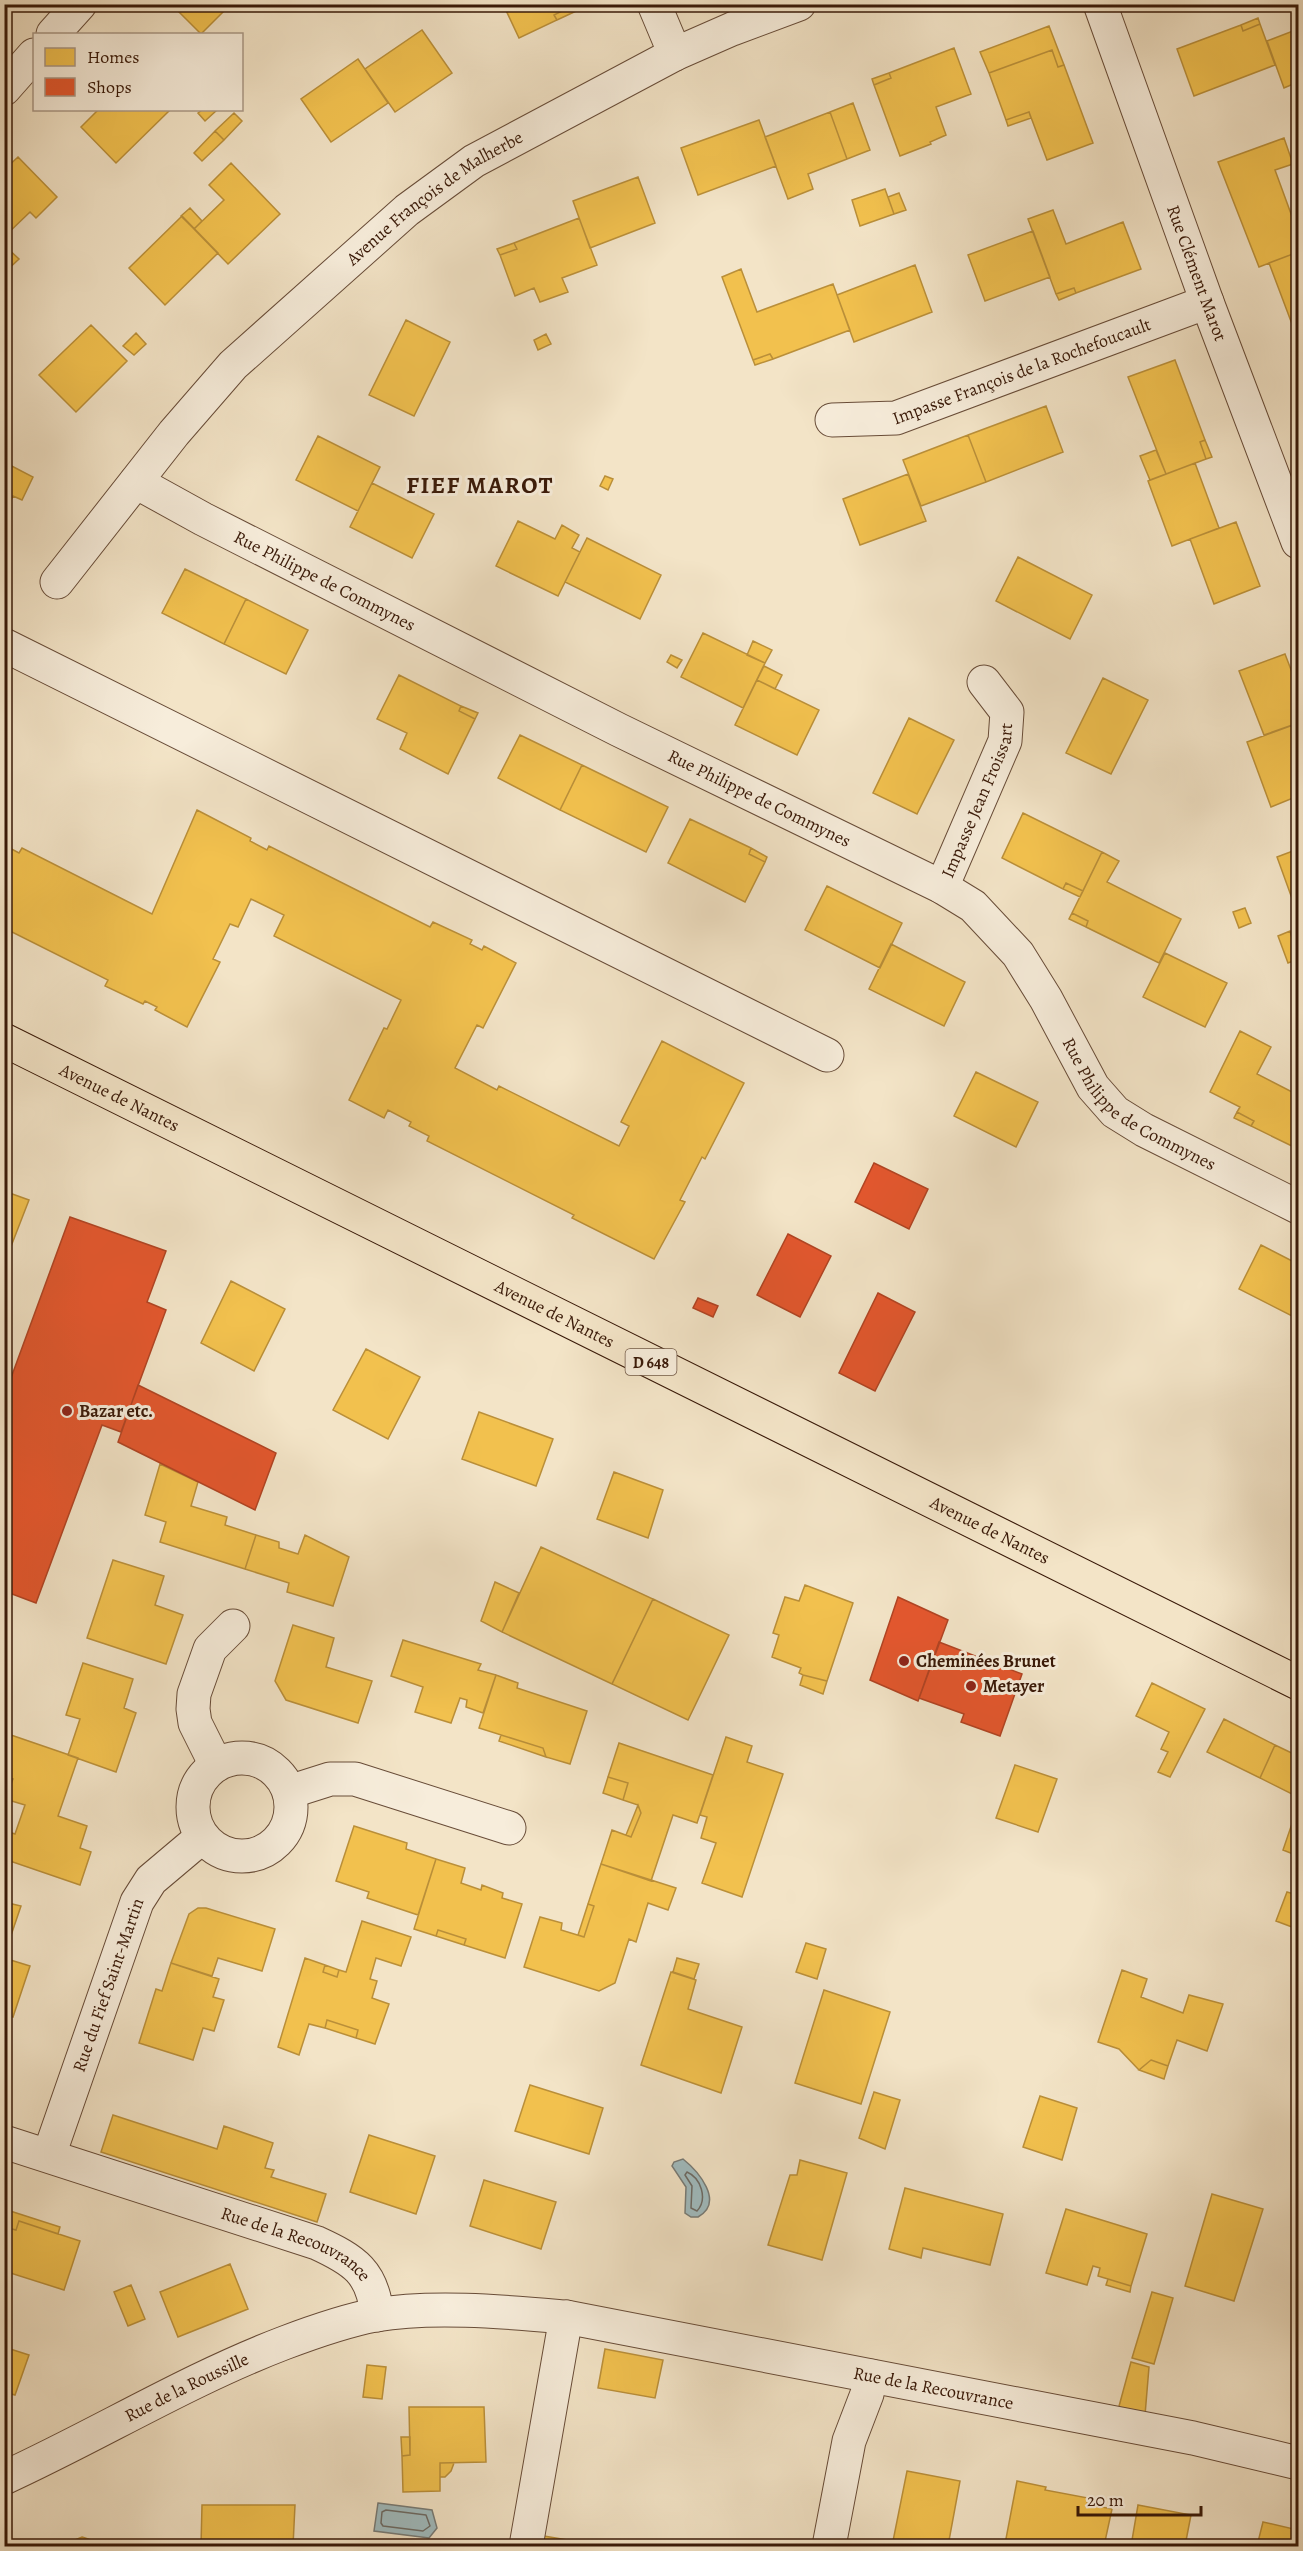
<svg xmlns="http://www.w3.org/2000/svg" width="1303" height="2551" font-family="Alegreya,serif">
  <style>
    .water { fill: #a0bcc0; stroke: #777b76; stroke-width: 1.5 }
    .homes { fill: #f2c14e; stroke: #ba8f39; stroke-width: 1.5 }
    .shops { fill: #e4572e; stroke: #b14423; stroke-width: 1.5 }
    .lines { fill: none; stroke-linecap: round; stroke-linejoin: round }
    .shore { stroke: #6c6a64; stroke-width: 1.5 }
    .minor-casing { stroke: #684c38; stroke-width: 35 }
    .major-casing { stroke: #391908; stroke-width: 35 }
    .minor { stroke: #f7eddb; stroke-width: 33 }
    .major { stroke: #f3e4c7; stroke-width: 33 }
    .poi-dot { fill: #8f2418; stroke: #f7eddb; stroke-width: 2 }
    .labels { text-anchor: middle; stroke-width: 6; stroke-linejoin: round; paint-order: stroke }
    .shield { fill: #f7eddb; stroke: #725947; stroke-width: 1.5 }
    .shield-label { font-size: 16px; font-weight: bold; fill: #391908 }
    .street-label { font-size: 18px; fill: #391908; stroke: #f7eddb }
    .poi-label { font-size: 18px; font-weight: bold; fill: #391908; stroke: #f7eddb; text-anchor: start }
    .district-label { font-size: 24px; font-weight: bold; letter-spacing: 1.5px; fill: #391908; stroke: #f7eddb }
  </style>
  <rect width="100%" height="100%" fill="#f3e4c7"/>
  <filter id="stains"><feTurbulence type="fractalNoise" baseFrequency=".00333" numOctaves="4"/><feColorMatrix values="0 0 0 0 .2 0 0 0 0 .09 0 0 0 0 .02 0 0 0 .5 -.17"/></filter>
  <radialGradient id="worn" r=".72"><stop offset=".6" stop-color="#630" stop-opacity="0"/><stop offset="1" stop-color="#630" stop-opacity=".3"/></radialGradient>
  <!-- water -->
  <path class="water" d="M683 2159C698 2171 725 2202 698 2217H691L685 2213 686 2187 672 2166 674 2162Z
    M378 2503 432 2510 437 2528 429 2538 374 2531Z"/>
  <!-- homes -->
  <path class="homes" d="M171 4H231L201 34Z
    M503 4H576L554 15 557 20 519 38Z
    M576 4 587 6 557 20 554 15Z
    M1258 18 1260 24 1243 31 1241 25Z
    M1260 24 1275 65 1194 96 1177 49 1241 25 1243 31Z
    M1049 26 1064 65 1058 67 1052 50 989 73 980 52Z
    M1298 29V82L1284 88 1267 41Z
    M422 30 452 73 395 112 365 69Z
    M954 48 971 94 936 107 946 135 930 142 931 144 900 156 874 85 891 78 889 73Z
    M1052 50 1058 67 1064 65 1093 143 1047 160 1029 112 1006 120 989 73Z
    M358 59 388 103 331 142 301 99Z
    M889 73 891 78 874 85 872 79Z
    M853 103 870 150 847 159 830 112Z
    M98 110H170L116 163 81 127Z
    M202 110H217L205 121 198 113Z
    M830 112 847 159 808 174 813 189 788 199 765 137Z
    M1029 112 1031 118 1008 126 1006 120Z
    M234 113 242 121 224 140 215 131Z
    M759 120 776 166 698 195 681 148Z
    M215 131 224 140 202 161 194 153Z
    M1284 138 1293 164 1275 170 1298 233V252L1259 267 1218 162Z
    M18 157 57 197 36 218 30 212 4 237V170Z
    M231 163 280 214 228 264 194 229 224 200 209 185Z
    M638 177 655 223 590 248 573 201Z
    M885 189 894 214 860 226 852 200Z
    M899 193 906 210 894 214 888 197Z
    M190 208 202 221 194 229 181 216Z
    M1053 210 1066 244 1123 222 1141 269 1076 293 1074 288 1056 294 1028 219Z
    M182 216 218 253 165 305 129 268Z
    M579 218 597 265 562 278 568 292 540 302 534 288 515 296 500 255 517 249 514 243Z
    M1033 231 1050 277 985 301 968 255Z
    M514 243 517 249 500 255 497 249Z
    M4 245 19 259 4 273Z
    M1298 252V340L1269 263Z
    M915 265 932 312 854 342 837 295Z
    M741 269 757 312 833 284 850 330 773 359 770 354 753 360 722 277Z
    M1074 288 1076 293 1059 300 1056 294Z
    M406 320 450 342 414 416 369 395Z
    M91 325 127 361 76 412 39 375Z
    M136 333 146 344 134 355 123 346Z
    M546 334 551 344 538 350 534 340Z
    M770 354 773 359 755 365 753 360Z
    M1175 360 1205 440 1200 442 1206 459 1166 474 1128 377Z
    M1046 406 1063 452 986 482 968 435Z
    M968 435 986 482 921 506 903 460Z
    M318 436 380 467 358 511 296 480Z
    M1205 440 1212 457 1206 459 1200 442Z
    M1156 450 1166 474 1150 480 1140 456Z
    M4 462 33 477 22 500 13 496 4 513Z
    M1195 463 1219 528 1172 546 1148 481Z
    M908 474 926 521 860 545 843 499Z
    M605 476 613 479 608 490 600 486Z
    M372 483 434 514 412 558 350 527Z
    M518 521 555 539 562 525 579 535 572 548 580 552 558 596 496 566Z
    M1236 522 1260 586 1214 604 1190 539Z
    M587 538 661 575 640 619 565 582Z
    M1018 557 1092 595 1070 639 996 601Z
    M185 569 246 599 224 644 162 613Z
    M246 599 308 630 286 674 224 644Z
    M703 633 765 663 743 708 681 677Z
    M753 641 772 650 765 663 747 655Z
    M1285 654 1298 688V723L1264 735 1239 671Z
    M671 655 682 660 677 668 667 662Z
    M764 666 782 675 775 689 757 680Z
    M399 675 461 706 459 711 475 719 448 774 400 749 407 733 377 719Z
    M1103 678 1148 700 1111 774 1066 753Z
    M757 680 819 710 797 755 735 725Z
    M461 706 478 713 475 719 459 711Z
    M909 718 954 740 917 814 873 793Z
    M1293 725 1298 740V796L1271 807 1247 742Z
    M520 735 582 765 560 810 498 778Z
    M582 765 668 807 646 852 560 810Z
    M197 810 251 838 250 841 267 850 269 846 430 927 433 922 472 940 470 944 482 950 484 946 516 963 483 1028 477 1025 455 1068 497 1090 499 1086 619 1146 629 1126 621 1122 662 1041 744 1083 705 1159 702 1157 680 1200 685 1202 654 1259 572 1218 574 1215 427 1141 429 1136 409 1126 411 1122 388 1110 384 1118 349 1100 384 1028 387 1029 401 1000 274 936 284 915 251 899 238 927 230 924 213 959 220 962 187 1027 155 1010 157 1007 145 1001 143 1004 105 986 108 980 4 928V845L19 853 22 848 152 914Z
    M1023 813 1102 852 1083 891 1066 883 1063 889 1002 858Z
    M690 819 751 848 749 854 765 862 745 902 668 863Z
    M751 848 767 857 765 862 749 854Z
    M1298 849V902L1294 904 1277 857Z
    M1102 852 1119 861 1107 882 1181 919 1159 963 1086 927 1088 921 1072 913Z
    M1066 883 1083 891 1080 897 1063 889Z
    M827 886 902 923 880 968 805 930Z
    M1245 908 1251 923 1239 928 1233 912Z
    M1072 913 1088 921 1086 927 1069 919Z
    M1290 931 1298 959 1288 963 1278 936Z
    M891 944 965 982 944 1026 869 989Z
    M1165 953 1227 983 1205 1027 1143 997Z
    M1240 1031 1271 1047 1257 1074 1298 1095V1149L1251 1126 1254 1121 1237 1112 1240 1107 1210 1092Z
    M976 1072 1038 1102 1016 1147 954 1116Z
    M1237 1112 1254 1121 1251 1126 1234 1118Z
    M4 1191 29 1200 10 1249 4 1246Z
    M1261 1245 1298 1264V1319L1239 1289Z
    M231 1281 285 1309 254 1371 201 1343Z
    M366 1349 420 1377 388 1439 333 1410Z
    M479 1412 553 1439 536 1486 462 1459Z
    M160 1464 198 1482 191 1506 227 1517 225 1525 256 1535 245 1569 160 1542 166 1522 145 1515Z
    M614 1472 663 1490 648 1538 597 1519Z
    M256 1535 279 1542V1548L298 1554 305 1535 349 1557 333 1606 287 1592 289 1583 245 1569Z
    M541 1547 653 1599 612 1684 502 1632Z
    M113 1560 164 1576 155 1605 183 1615 166 1664 87 1638Z
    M495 1582 519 1593 502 1632 481 1621Z
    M805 1585 853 1603 827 1681 803 1675 799 1673 801 1668 772 1657 779 1635 773 1633 785 1597 799 1601Z
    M653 1599 729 1635 688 1720 612 1684Z
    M293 1625 334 1638 326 1667 372 1681 358 1723 286 1700 275 1681Z
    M403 1640 481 1664 478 1670 496 1675 483 1713 466 1707 467 1700 460 1698 451 1723 415 1712 423 1687 391 1676Z
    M83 1663 133 1679 124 1708 136 1713 116 1772 68 1755 80 1719 66 1715Z
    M496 1675 518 1683 517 1688 587 1711 570 1764 546 1757 543 1748 479 1728Z
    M803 1675 827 1681 823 1694 800 1685Z
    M1152 1683 1205 1709 1170 1777 1158 1772 1168 1752 1161 1749 1169 1732 1136 1716Z
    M1224 1719 1275 1745 1260 1778 1207 1752Z
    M11 1735 78 1758 58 1816 87 1826 80 1848 91 1852 80 1885 4 1859V1847L9 1832 15 1834 25 1805 5 1799 13 1779 4 1776V1752Z
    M501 1735 543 1748 546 1757 499 1741Z
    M726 1737 752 1746 747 1762 783 1774 742 1897 702 1883 716 1843 701 1838 707 1817 700 1815Z
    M619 1743 713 1775 697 1823 673 1815 651 1881 601 1864 612 1830 631 1837 641 1813 638 1805 623 1800 628 1783 608 1777Z
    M1275 1745 1298 1756V1797L1260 1778Z
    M1015 1765 1057 1779 1038 1832 996 1818Z
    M608 1777 628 1783 623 1800 603 1793Z
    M638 1805 641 1813 631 1837 626 1835Z
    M1298 1806V1856L1283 1850Z
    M354 1826 407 1843 406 1849 436 1859 418 1915 367 1898 369 1892 336 1881Z
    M436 1859 465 1868 461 1883 481 1890 482 1885 503 1893 502 1898 522 1904 505 1958 464 1945 466 1939 438 1930 436 1936 414 1929Z
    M601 1864 676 1888 668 1910 648 1903 636 1942 629 1939 615 1983 599 1991 524 1967 540 1917 562 1923 561 1930 584 1937 594 1906 588 1904Z
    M1287 1892 1298 1895V1910L1292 1927 1276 1921Z
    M4 1902 21 1906 4 1956Z
    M588 1904 594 1906 584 1937 578 1935Z
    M198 1908H206L275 1929 262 1971 218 1958 212 1976 171 1963 189 1914Z
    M362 1921 411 1937 401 1966 376 1958 370 1979 377 1981 372 1998 389 2004 375 2044 356 2038 358 2030 327 2020 325 2028 309 2024 299 2055 278 2047 305 1958 325 1965 323 1972 337 1977 339 1970 346 1972Z
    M438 1930 466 1939 464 1945 436 1936Z
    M806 1943 826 1949 817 1979 796 1972Z
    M4 1958 30 1966 13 2017 4 2014Z
    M677 1958 699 1964 694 1979 673 1972Z
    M171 1963 219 1979 213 1997 224 2000 214 2031 203 2028 193 2060 139 2043 156 1989 162 1991Z
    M325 1965 339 1970 337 1977 323 1972Z
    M1122 1970 1147 1979 1141 1997 1183 2013 1189 1995 1223 2004 1207 2051 1177 2040 1168 2066 1151 2060 1139 2070 1119 2049 1098 2042Z
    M671 1972 696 1980 688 2009 742 2027 721 2093 641 2065Z
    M824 1990 890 2012 861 2104 795 2083Z
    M327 2020 358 2030 356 2038 325 2028Z
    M1151 2060 1168 2066 1164 2079 1139 2070Z
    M530 2085 603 2108 589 2154 515 2131Z
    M874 2092 900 2100 885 2149 859 2138Z
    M1040 2096 1077 2108 1062 2160 1023 2147Z
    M113 2115 217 2149 224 2126 273 2143 265 2168 274 2170 271 2177 326 2194 317 2222 101 2152Z
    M369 2135 435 2156 416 2214 350 2192Z
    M800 2160 847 2173 822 2260 768 2245 790 2175H797Z
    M484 2180 556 2202 541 2249 470 2226Z
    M905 2188 1003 2214 990 2265 923 2248 921 2258 889 2249Z
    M1212 2194 1263 2209 1234 2301 1185 2286Z
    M4 2209 60 2227 58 2234 19 2221 16 2230 4 2227Z
    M1066 2209 1147 2234 1131 2286 1098 2276 1100 2268 1093 2266 1087 2285 1046 2273Z
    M19 2221 80 2241 64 2290 4 2271V2227L16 2230Z
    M230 2264 248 2309 178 2337 160 2292Z
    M1108 2279 1131 2286 1130 2292 1106 2285Z
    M131 2285 145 2319 128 2326 114 2292Z
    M1152 2292 1173 2298 1154 2364 1132 2358Z
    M4 2347 29 2355 15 2395 4 2392Z
    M605 2349 663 2360 655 2398 598 2388Z
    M1131 2362 1149 2367 1145 2415 1118 2410Z
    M367 2365 386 2367 382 2399 363 2397Z
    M409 2407H484L486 2462 440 2463V2491L403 2492 402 2456 410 2455Z
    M401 2437H410V2455L402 2456Z
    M440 2463H454L451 2471 445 2477H440Z
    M907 2471 960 2481 948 2546H892Z
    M1017 2481 1046 2487 1045 2490 1088 2498 1087 2504 1112 2509 1104 2546H1018L1005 2544Z
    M202 2505H295L293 2546H201Z
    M1138 2505 1191 2515 1185 2546H1131Z
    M1263 2522 1298 2530V2546H1257Z
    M544 2536 585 2543 584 2546H542Z
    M82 2537 91 2540 97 2546H68L72 2541Z"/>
  <!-- shops -->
  <path class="shops" d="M874 1163 928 1189 909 1229 855 1202Z
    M70 1217 166 1251 147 1302 166 1310 121 1432 102 1425 36 1603 4 1591V1397Z
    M788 1234 831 1256 800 1317 757 1295Z
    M878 1293 915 1312 875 1391 839 1373Z
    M698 1298 718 1306 713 1317 693 1308Z
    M138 1385 276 1453 255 1510 118 1442Z
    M898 1597 948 1620 918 1701 870 1680Z
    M939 1642 1022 1674 1000 1736 961 1722 964 1714 919 1698Z"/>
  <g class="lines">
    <!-- shore -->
    <path class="shore" d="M687 2172C701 2178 708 2199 697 2211L691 2208 692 2186 685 2175Z
      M386 2510 426 2515 430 2526 423 2531 383 2526 381 2523 382 2512Z"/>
    <!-- minor casing -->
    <g class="minor-casing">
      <g id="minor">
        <path d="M654 4 675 54"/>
        <path id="s1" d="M1100 4 1207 302 1298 542"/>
        <path d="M53 34 80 4"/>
        <path d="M4 89 34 55"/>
        <path id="s2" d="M832 420 896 418 1207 302"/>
        <path id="s3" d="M136 482 203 519 619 730 942 887 973 906 1018 954 1046 999 1093 1087 1115 1112 1144 1130 1298 1207"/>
        <path id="s4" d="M57 582 174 433 233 365 407 210 474 161 675 54 732 29 799 4"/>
        <path d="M4 645 827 1055"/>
        <path id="s5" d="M942 887 1005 741 1007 712 984 682"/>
        <circle cx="242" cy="1807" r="49"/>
        <path d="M216 1765 195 1723 193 1709 194 1694 210 1649 233 1626"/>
        <path d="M289 1792 330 1779H355L509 1828"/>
        <path id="s6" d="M4 2142 317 2243C354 2260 373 2272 377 2315"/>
        <path id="s7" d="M49 2155 137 1902 151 1880 202 1837"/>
        <path id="s8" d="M4 2478C98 2435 187 2380 284 2343 313 2332 344 2321 375 2315 433 2305 507 2312 566 2317L1193 2438 1298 2463"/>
        <path d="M526 2546 566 2317"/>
        <path d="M829 2546 849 2441 867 2394 871 2376"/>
      </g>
    </g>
    <!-- major casing -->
    <g class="major-casing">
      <g id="major">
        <path id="s9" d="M4 1040 1298 1683"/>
      </g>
    </g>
    <!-- minor -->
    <use href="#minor" class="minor"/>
    <!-- major -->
    <use href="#major" class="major"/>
  </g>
  <!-- markers -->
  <g class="poi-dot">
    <circle cx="67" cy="1411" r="6"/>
    <circle cx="904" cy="1661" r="6"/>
    <circle cx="971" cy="1686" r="6"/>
  </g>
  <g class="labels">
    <!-- shield labels -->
    <rect class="shield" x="625.5" y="1349" width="51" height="26" rx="4.5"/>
    <g class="shield-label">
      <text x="651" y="1368">D 648</text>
    </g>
    <!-- street labels -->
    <g class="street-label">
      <text dy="6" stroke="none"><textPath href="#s4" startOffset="542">Avenue François de Malherbe</textPath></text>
      <text dy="6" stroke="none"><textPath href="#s1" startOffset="286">Rue Clément Marot</textPath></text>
      <text dy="6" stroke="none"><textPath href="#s2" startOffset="198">Impasse François de la Rochefoucault</textPath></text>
      <text dy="6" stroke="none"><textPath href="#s3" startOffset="213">Rue Philippe de Commynes</textPath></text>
      <text dy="6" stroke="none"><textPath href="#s3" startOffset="699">Rue Philippe de Commynes</textPath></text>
      <text dy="6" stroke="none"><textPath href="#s5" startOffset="94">Impasse Jean Froissart</textPath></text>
      <text dy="6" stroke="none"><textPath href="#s9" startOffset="129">Avenue de Nantes</textPath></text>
      <text dy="6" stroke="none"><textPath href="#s3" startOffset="1203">Rue Philippe de Commynes</textPath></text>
      <text dy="6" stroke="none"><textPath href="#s9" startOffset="615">Avenue de Nantes</textPath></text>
      <text dy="6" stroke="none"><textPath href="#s9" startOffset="1101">Avenue de Nantes</textPath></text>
      <text dy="6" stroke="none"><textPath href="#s7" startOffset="180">Rue du Fief Saint-Martin</textPath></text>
      <text dy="6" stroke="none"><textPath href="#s6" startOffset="310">Rue de la Recouvrance</textPath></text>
      <text dy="6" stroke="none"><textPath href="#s8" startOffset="204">Rue de la Roussille</textPath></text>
      <text dy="6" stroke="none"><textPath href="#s8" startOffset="972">Rue de la Recouvrance</textPath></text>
    </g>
    <!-- poi labels -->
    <g class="poi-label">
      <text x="79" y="1417">Bazar etc.</text>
      <text x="916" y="1667">Cheminées Brunet</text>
      <text x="983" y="1692">Metayer</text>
    </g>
    <!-- district labels -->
    <g class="district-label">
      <text x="480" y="493">FIEF MAROT</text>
    </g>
  </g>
  <!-- margin -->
  <rect width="1303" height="2551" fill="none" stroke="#f3e4c7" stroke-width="24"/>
  <rect x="6" y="6" width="1291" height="2539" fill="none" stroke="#391908" stroke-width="3"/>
  <rect x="12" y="12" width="1279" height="2527" fill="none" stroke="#391908" stroke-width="1.5"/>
  <!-- legend -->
  <rect x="33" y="33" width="210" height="78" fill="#f7eddb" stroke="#ab9887" stroke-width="1.5"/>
  <rect x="45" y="48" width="30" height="18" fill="#f2c14e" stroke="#ab9887" stroke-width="1.5"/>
  <text x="87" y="63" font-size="18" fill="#391908">Homes</text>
  <rect x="45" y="78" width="30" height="18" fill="#e4572e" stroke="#ab9887" stroke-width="1.5"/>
  <text x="87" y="93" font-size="18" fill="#391908">Shops</text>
  <!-- scale -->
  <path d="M1078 2506v9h123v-9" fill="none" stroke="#391908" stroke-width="3"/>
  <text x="1087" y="2506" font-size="18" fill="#391908" stroke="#f7eddb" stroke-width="4.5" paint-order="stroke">20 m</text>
  <rect width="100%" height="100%" filter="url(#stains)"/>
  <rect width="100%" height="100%" fill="url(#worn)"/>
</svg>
